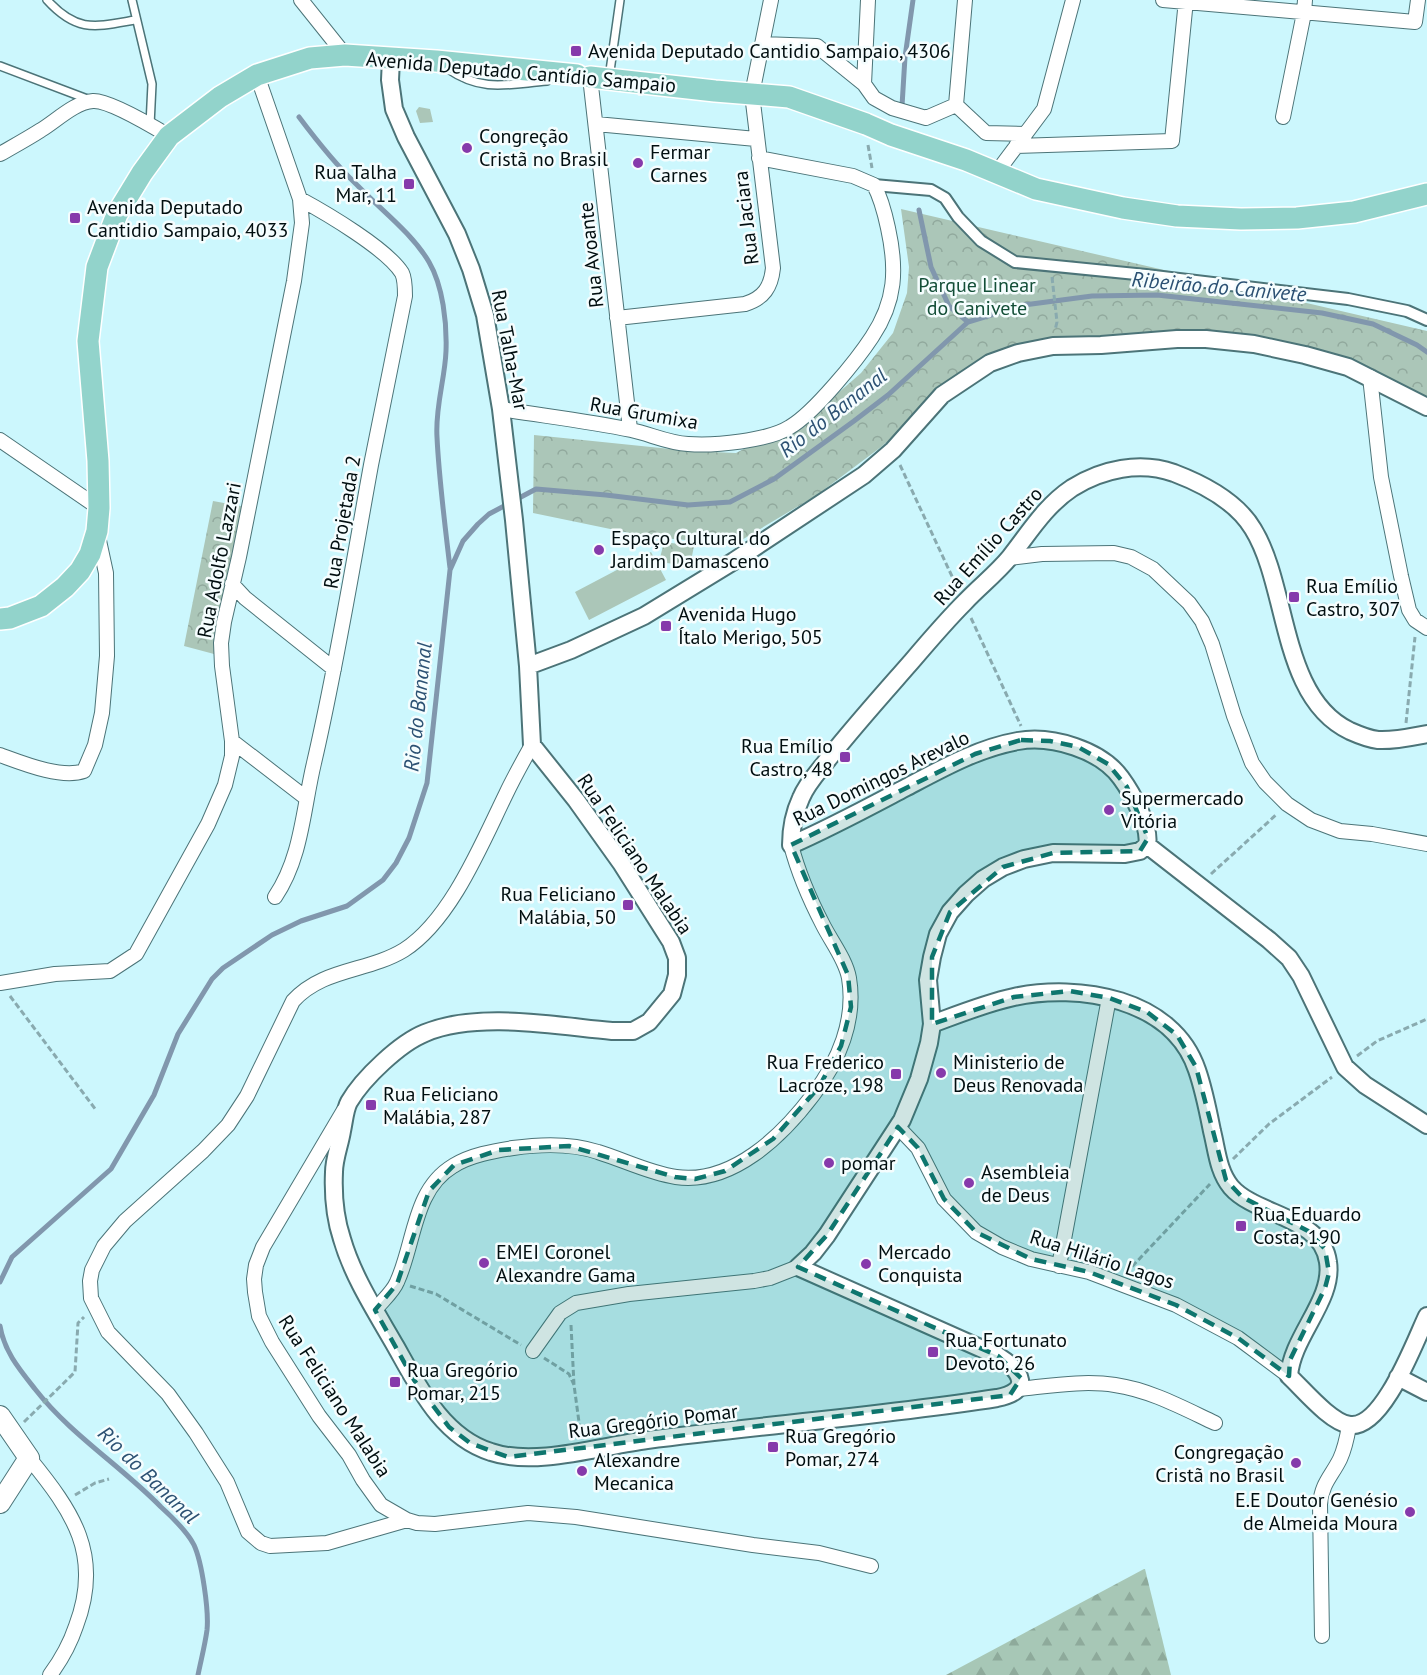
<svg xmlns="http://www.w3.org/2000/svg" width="1427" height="1675" font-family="'PT Sans',sans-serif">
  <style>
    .forest { fill: url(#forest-firs) }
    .park { fill: url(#park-crowns) }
    .garden { fill: #abc6b8 }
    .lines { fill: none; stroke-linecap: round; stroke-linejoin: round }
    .stream { stroke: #8197ad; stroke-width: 5 }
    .service-casing { stroke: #4c7478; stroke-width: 10 }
    .pedestrian-casing { stroke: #4c7478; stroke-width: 14 }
    .minor-casing { stroke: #4c7478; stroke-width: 16 }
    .tertiary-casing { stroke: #4c7478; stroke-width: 20 }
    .secondary-casing { stroke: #4c7478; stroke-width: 22 }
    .primary-casing { stroke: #fff; stroke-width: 24 }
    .path { stroke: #89aaaf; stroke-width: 3; stroke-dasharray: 6 3; stroke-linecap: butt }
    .service { stroke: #fff; stroke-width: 7 }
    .pedestrian { stroke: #fff; stroke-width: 10 }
    .minor { stroke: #fff; stroke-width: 14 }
    .tertiary { stroke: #fff; stroke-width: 16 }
    .secondary { stroke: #fff; stroke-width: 20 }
    .primary { stroke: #92d3cb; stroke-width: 21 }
    .marked { fill: #0f766e; fill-opacity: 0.2; stroke: #0f766e; stroke-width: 4.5; stroke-dasharray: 12 8; stroke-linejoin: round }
    .poi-dot { fill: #863aab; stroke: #f5fdfe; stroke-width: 2 }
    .labels { text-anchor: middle; stroke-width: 5; stroke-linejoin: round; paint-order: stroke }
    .poi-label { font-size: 20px; fill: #010e10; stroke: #f5fdfe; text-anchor: start }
    .street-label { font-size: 20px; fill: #010e10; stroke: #f5fdfe }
    .park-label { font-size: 20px; fill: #134e37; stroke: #f5fdfe }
    .water-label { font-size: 21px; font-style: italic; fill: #2c5173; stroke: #f5fdfe }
  </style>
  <defs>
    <pattern id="forest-firs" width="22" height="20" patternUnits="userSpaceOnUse" patternTransform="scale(1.5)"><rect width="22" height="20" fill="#a7c7b6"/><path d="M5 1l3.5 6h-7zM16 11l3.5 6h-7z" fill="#8eaa9b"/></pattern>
    <pattern id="park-crowns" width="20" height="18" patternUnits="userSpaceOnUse" patternTransform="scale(1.5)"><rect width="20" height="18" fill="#abc6b8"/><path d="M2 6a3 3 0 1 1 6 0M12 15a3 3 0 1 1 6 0" fill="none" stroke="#91a99d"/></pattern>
  </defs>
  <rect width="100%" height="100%" fill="#ccf7fd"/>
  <!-- forest -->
  <path class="forest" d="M1145 1569 1171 1675H946L1144 1569Z"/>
  <!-- park -->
  <path class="park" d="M901 209 1427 331V401L1282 346 1133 341 973 367 881 447 817 495 735 544 649 537 533 513 534 435 690 451 736 453 787 427 829 401 861 373 893 333 907 293 909 267Z
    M213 501 246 507 214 654 184 646Z
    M664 542 694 546 690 566 659 562Z"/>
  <!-- garden -->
  <path class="garden" d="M419 107 430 109 433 122 420 123 416 111Z
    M651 552 666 580 589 620 575 592Z"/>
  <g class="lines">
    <!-- stream -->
    <path class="stream" d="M902 106 905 57 913 0
      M299 117C317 141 336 165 358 186 381 210 412 233 429 262 443 286 447 323 446 351 445 379 435 407 437 437 439 480 445 525 450 568
      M919 210 931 267 949 306 968 322
      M0 1282 12 1257 111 1169 154 1095 178 1034 212 979 223 968 272 935 301 921 347 906 383 880 396 863 409 838 427 783 450 570 463 541 478 524 489 514 536 489 606 495 688 505 730 502 774 479 854 421 888 395 968 322 1024 305 1092 296 1157 295 1322 313 1373 324 1417 345 1427 352
      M0 1326C4 1351 19 1369 35 1389 70 1434 121 1466 161 1507 172 1517 187 1531 194 1545 202 1562 209 1611 207 1630 205 1645 201 1660 198 1675"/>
    <!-- service casing -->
    <g class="service-casing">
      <path id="service" d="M47 0C77 33 95 27 135 20
        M132 0 152 84 150 125
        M0 66 90 100
        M448 69C483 93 509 84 547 81
        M609 78 620 0"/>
    </g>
    <!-- pedestrian casing -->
    <g class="pedestrian-casing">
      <path id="pedestrian" d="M874 185 931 190 945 198 958 217 981 241 1015 262 1146 275 1348 299 1407 311 1427 320"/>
    </g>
    <!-- minor casing -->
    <g class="minor-casing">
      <path id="minor" d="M301 0 345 55
        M965 0 956 105 986 133 1025 134
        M1163 0 1415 22 1418 0
        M762 44 817 46 864 84 874 98 892 108 926 118 956 105
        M590 77 630 429
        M864 84 868 0
        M1283 117 1304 13 1305 0
        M596 124 756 139
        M1016 146 1172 141 1186 0
        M0 154C14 146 27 139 41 130 56 121 75 102 93 101 109 100 154 127 169 136
        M997 172 1044 109 1073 0
        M617 318 745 304C764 298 771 287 773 268L752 94 771 0
        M1370 377 1381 477 1401 576 1409 610 1415 620 1427 628
        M501 409C544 416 588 421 631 430 650 434 668 443 688 444 714 446 768 441 790 427 814 413 857 360 872 337 896 301 897 269 888 228 885 214 881 198 874 185L853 176 759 158
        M0 440 99 508
        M1009 558 1042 554 1114 553 1131 557 1153 569 1189 603 1202 621 1212 644 1234 716 1252 763 1265 782 1287 804 1311 820 1340 831 1372 834 1427 844
        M232 584 245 598 334 669
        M232 741 306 798
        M0 755C22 763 61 779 84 771L95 745 102 713 107 656 106 573 98 536
        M275 897C302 857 303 809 314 763 337 664 353 564 371 465 382 408 394 352 405 296 405 289 405 279 402 273 387 249 326 213 300 199
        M0 983 55 974 110 971 136 954 208 824 225 785 232 756V741L222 666 221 643 224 622 239 557 294 281 302 223 300 199 257 75
        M344 1110 263 1247 256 1265 254 1279 255 1292 259 1316 272 1342 319 1416 349 1455 363 1480 381 1505 407 1520 417 1523 435 1524 528 1513 576 1517 753 1545 819 1553 871 1566
        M898 1127 918 1148 944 1199 976 1232 1002 1247 1031 1259 1089 1272 1176 1305 1238 1338 1289 1376
        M1059 1266 1109 998
        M375 1310C382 1301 393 1292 397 1282 415 1243 413 1190 453 1166 470 1155 494 1151 513 1148 541 1144 571 1143 598 1152 624 1160 649 1173 676 1177 732 1185 782 1136 813 1095 839 1061 856 1020 849 978 846 960 831 941 823 925 810 900 798 872 791 845
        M533 1351 560 1313 576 1303 629 1294 754 1281 770 1278 798 1267
        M1018 1389C1049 1386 1084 1380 1115 1385 1150 1390 1183 1408 1215 1423
        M29 1458C73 1512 103 1555 76 1626 70 1644 61 1660 50 1675
        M407 1520 327 1543 270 1546 261 1543 248 1532 227 1482 196 1433 168 1394 108 1332 91 1298 90 1281 92 1270 104 1246 125 1221 203 1151 228 1125 247 1096 293 1001C323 968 368 972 404 950 451 920 482 843 506 794 514 777 523 761 532 745
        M1322 1636 1320 1504C1322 1483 1331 1477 1340 1459 1345 1448 1347 1438 1349 1426"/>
    </g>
    <!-- tertiary casing -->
    <g class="tertiary-casing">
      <path id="tertiary" d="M391 59 390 80 394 109 406 137 457 234 471 269 485 315 501 409 514 520 528 666 532 745 576 800 621 863 671 942 677 958V975L672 994 649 1022 633 1031H612C556 1026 478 1011 425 1033 400 1043 363 1078 349 1102 345 1109 344 1122 342 1131 340 1144 334 1159 334 1172 333 1194 335 1218 342 1239 353 1277 376 1312 396 1347 419 1388 443 1437 491 1452 535 1467 601 1446 647 1440 764 1425 881 1416 997 1398 1033 1391 1022 1371 998 1356L798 1267 813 1253 827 1235 902 1120 919 1079 929 1043 932 1024 928 980 932 957 938 934 950 912 966 894 983 879 1003 867 1024 859 1053 853 1125 854 1140 851 1147 845
        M528 666 571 650 644 616 734 561 864 475 893 450 942 395 990 363 1018 353 1053 346 1101 345 1177 339H1206L1254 344 1305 355 1348 367 1427 407
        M1147 845C1151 827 1132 793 1121 778 1101 750 1052 735 1018 741 978 748 941 769 905 788 867 808 830 828 791 845 791 829 794 813 801 798 807 783 819 771 829 758 856 724 884 693 912 661 929 641 946 621 965 602 979 587 996 574 1010 557 1029 533 1045 506 1072 488 1102 469 1140 461 1174 473 1203 484 1237 502 1253 529 1289 587 1280 698 1350 731 1359 735 1369 739 1378 740 1394 741 1411 737 1427 734
        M1147 845 1269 940 1289 958 1301 976 1345 1067 1365 1085 1427 1125
        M932 1024C959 1014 986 1003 1014 997 1078 983 1173 998 1197 1070 1204 1090 1208 1111 1212 1131 1217 1151 1218 1171 1231 1187 1256 1216 1322 1216 1328 1262 1334 1300 1292 1336 1289 1376 1303 1389 1331 1423 1350 1425 1383 1429 1415 1341 1427 1316
        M1398 1377 1427 1392"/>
    </g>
    <!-- secondary casing -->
    <g class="secondary-casing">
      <path id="secondary" d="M0 1416 29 1458 0 1503"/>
    </g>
    <!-- primary casing -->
    <g class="primary-casing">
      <path id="primary" d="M590 77 715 91 789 97 866 124 891 135 966 160 1036 189 1123 208 1177 216 1241 219 1297 218 1354 212 1427 194
        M0 619 10 618 41 606 65 587 80 571 90 554 97 531 99 508 98 461 88 341 97 267 117 214 142 173 169 136 220 97 257 75 310 58 345 55 436 61 577 75"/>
    </g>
    <!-- path -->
    <path class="path" d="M868 145 872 168
      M1052 277 1057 322 1055 330
      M900 465 957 587
      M971 618 1021 726
      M1406 723 1415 637
      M1211 874 1277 814
      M10 996 96 1110
      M1357 1056 1377 1041 1427 1019
      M1233 1159 1269 1124 1332 1077
      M1126 1273 1210 1184
      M410 1286 436 1294 521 1345
      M571 1325 574 1385 581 1437
      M544 1358 569 1374 574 1385
      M24 1422 75 1372 78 1323 84 1317
      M75 1495 95 1483 109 1479"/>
    <!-- service -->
    <use href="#service" class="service"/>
    <!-- pedestrian -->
    <use href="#pedestrian" class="pedestrian"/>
    <!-- minor -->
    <use href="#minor" class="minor"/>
    <!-- tertiary -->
    <use href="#tertiary" class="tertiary"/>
    <!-- secondary -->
    <use href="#secondary" class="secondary"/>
    <!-- primary -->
    <use href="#primary" class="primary"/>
  </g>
  <!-- marked area -->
  <path class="marked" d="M1021 740 1050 741 1078 747 1108 764 1127 787 1148 838 1140 851 1053 853 1003 867 950 912 932 957V1024L1014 997 1070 991 1109 998 1147 1012 1177 1035 1196 1067 1226 1180 1242 1197 1308 1231 1325 1249 1329 1273 1325 1288 1290 1360 1289 1376 1238 1338 1176 1305 1089 1272 1031 1259 976 1232 944 1199 918 1148 898 1127 827 1235 798 1267 998 1356 1021 1378 1010 1395 508 1457 470 1443 449 1427 414 1380 375 1310 397 1284 429 1191 454 1165 499 1150 569 1146 675 1177 695 1179 725 1171 773 1139 819 1087 841 1046 851 1007 848 975 791 845 975 754Z"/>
  <!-- markers -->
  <g class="poi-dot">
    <rect x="570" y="45" width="12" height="12" rx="3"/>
    <circle cx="467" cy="148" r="6"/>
    <circle cx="638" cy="163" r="6"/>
    <rect x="403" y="178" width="12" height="12" rx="3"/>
    <rect x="69" y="212" width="12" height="12" rx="3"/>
    <circle cx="599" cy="550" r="6"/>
    <rect x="1288" y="591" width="12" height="12" rx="3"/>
    <rect x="660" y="620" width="12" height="12" rx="3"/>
    <rect x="839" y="751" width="12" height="12" rx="3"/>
    <circle cx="1109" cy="810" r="6"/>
    <rect x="622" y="899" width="12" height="12" rx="3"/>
    <circle cx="941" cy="1073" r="6"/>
    <rect x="890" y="1068" width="12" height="12" rx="3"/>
    <rect x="365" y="1099" width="12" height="12" rx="3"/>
    <circle cx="829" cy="1163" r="6"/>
    <circle cx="969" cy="1183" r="6"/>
    <rect x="1235" y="1220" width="12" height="12" rx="3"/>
    <circle cx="484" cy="1263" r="6"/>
    <circle cx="866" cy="1264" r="6"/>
    <rect x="927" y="1346" width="12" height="12" rx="3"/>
    <rect x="389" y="1376" width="12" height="12" rx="3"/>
    <rect x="767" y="1441" width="12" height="12" rx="3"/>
    <circle cx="1296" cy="1463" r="6"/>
    <circle cx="582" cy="1471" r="6"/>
    <circle cx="1410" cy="1512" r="6"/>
  </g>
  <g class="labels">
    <!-- poi labels -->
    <g class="poi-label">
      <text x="588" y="58">Avenida Deputado Cantidio Sampaio, 4306</text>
      <text x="479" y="143">Congreção<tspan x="479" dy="23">Cristã no Brasil</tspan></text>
      <text x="650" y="159">Fermar<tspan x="650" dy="23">Carnes</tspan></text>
      <text x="397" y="179" text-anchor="end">Rua Talha<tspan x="397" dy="23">Mar, 11</tspan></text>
      <text x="87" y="214">Avenida Deputado<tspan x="87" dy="23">Cantidio Sampaio, 4033</tspan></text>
      <text x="611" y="545">Espaço Cultural do<tspan x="611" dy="23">Jardim Damasceno</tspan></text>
      <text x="1306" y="593">Rua Emílio<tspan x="1306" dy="23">Castro, 307</tspan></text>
      <text x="678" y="621">Avenida Hugo<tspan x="678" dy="23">Ítalo Merigo, 505</tspan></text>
      <text x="833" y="753" text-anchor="end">Rua Emílio<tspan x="833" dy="23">Castro, 48</tspan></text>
      <text x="1121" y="805">Supermercado<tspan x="1121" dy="23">Vitória</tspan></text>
      <text x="616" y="901" text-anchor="end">Rua Feliciano<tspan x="616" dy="23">Malábia, 50</tspan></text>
      <text x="884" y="1069" text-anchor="end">Rua Frederico<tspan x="884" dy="23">Lacroze, 198</tspan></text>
      <text x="953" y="1069">Ministerio de<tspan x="953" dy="23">Deus Renovada</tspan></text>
      <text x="383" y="1101">Rua Feliciano<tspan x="383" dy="23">Malábia, 287</tspan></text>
      <text x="841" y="1170">pomar</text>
      <text x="981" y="1179">Asembleia<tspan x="981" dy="23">de Deus</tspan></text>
      <text x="1253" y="1221">Rua Eduardo<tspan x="1253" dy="23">Costa, 190</tspan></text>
      <text x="496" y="1259">EMEI Coronel<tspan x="496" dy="23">Alexandre Gama</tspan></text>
      <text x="878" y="1259">Mercado<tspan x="878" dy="23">Conquista</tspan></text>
      <text x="945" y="1347">Rua Fortunato<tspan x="945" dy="23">Devoto, 26</tspan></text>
      <text x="407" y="1377">Rua Gregório<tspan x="407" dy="23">Pomar, 215</tspan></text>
      <text x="785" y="1443">Rua Gregório<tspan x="785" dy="23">Pomar, 274</tspan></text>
      <text x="1284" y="1459" text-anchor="end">Congregação<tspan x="1284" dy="23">Cristã no Brasil</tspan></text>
      <text x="594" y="1467">Alexandre<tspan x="594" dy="23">Mecanica</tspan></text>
      <text x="1398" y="1507" text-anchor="end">E.E Doutor Genésio<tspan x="1398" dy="23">de Almeida Moura</tspan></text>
    </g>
    <!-- street labels -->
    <g class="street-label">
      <text transform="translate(521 72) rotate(5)" y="7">Avenida Deputado Cantídio Sampaio</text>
      <text transform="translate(746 218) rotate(-97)" y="7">Rua Jaciara</text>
      <text transform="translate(591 255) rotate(-96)" y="7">Rua Avoante</text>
      <text transform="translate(510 350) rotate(79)" y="7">Rua Talha-Mar</text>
      <text transform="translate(644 413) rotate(10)" y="7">Rua Grumixa</text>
      <text transform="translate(342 522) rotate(-80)" y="7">Rua Projetada 2</text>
      <text transform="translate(988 546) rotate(-48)" y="7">Rua Emílio Castro</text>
      <text transform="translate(219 560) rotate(-79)" y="7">Rua Adolfo Lazzari</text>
      <text transform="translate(881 778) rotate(-26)" y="7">Rua Domingos Arevalo</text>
      <text transform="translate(635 854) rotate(56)" y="7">Rua Feliciano Malabia</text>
      <text transform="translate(1102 1259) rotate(18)" y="7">Rua Hilário Lagos</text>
      <text transform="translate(335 1396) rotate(57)" y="7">Rua Feliciano Malabia</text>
      <text transform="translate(653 1421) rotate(-7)" y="7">Rua Gregório Pomar</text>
    </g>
    <!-- park labels -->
    <g class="park-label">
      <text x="977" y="292">Parque Linear<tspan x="977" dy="23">do Canivete</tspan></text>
    </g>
    <!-- water labels -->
    <g class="water-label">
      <text transform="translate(1219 287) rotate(5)" y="7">Ribeirão do Canivete</text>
      <text transform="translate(833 413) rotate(-38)" y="7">Rio do Bananal</text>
      <text transform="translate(418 707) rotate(-84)" y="7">Rio do Bananal</text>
      <text transform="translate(148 1475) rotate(44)" y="7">Rio do Bananal</text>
    </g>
  </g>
</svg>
